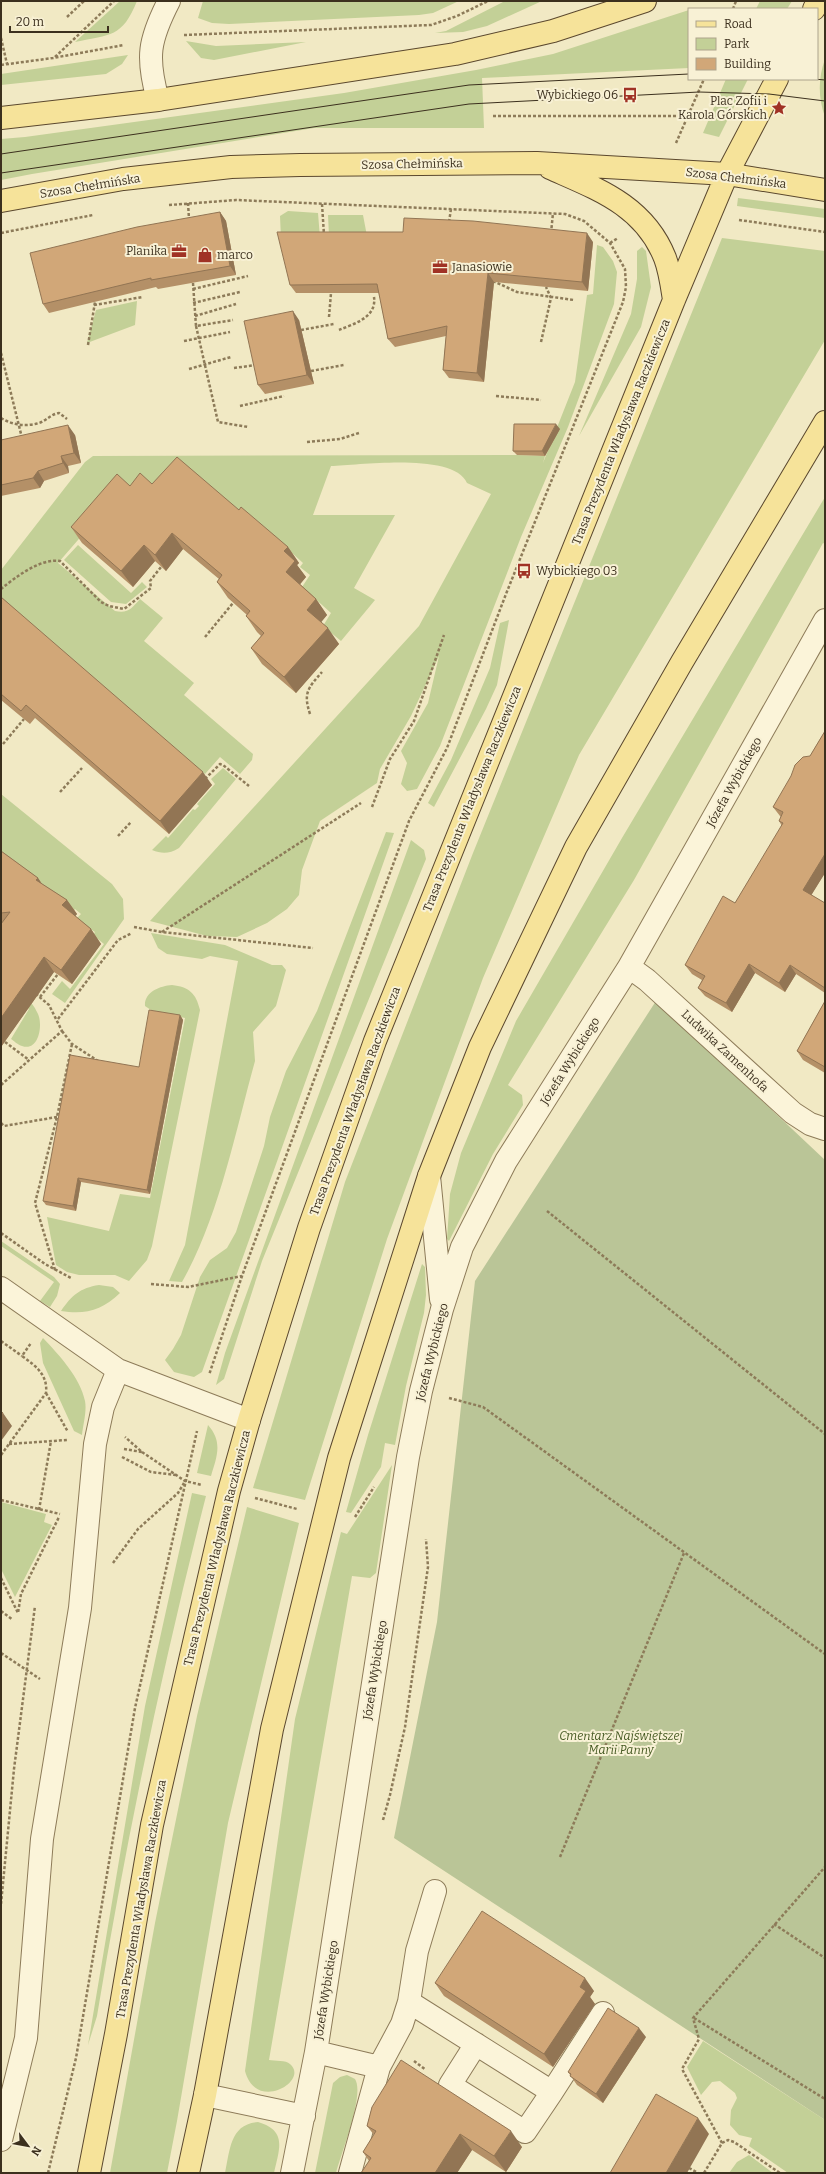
<svg xmlns="http://www.w3.org/2000/svg" width="826" height="2174" font-family="Bitter,serif">
  <style>
    .green { fill: #c3d097 }
    .cemetery { fill: #bac597 }
    .lines { fill: none; stroke-linecap: round; stroke-linejoin: round }
    .minor-casing { stroke: #8d7b59; stroke-width: 24 }
    .major-casing { stroke: #5b482e; stroke-width: 24 }
    .path { stroke: #8d7b59; stroke-width: 2.5; stroke-dasharray: 3 2; stroke-linecap: butt }
    .minor { stroke: #fbf4d9; stroke-width: 22 }
    .major { stroke: #f6e39a; stroke-width: 22 }
    .tram { stroke: #3c301e; stroke-width: 1 }
    .wall { fill: #b49067 }
    .shaded-wall { fill: #927554 }
    .building { fill: #d1a778; stroke: #927554 }
    .labels { text-anchor: middle; stroke-width: 4; stroke-linejoin: round; paint-order: stroke }
    .poi-label { font-size: 12px; fill: #3c301e; stroke: #f8f1d5; text-anchor: end }
    .street-label { font-size: 12px; fill: #3c301e; stroke: #f8f1d5 }
    .park-label { font-size: 12px; font-style: italic; fill: #465a23; stroke: #f8f1d5 }
  </style>
  <rect width="100%" height="100%" fill="#f1e9c4"/>
  <!-- green -->
  <path class="green" d="M120 1H137C122 38 111 34 75 42Z
    M203 1H459L433 13 419 15 229 24 212 23 198 18Z
    M505 1H542L487 26 463 32 435 33 446 31Z
    M760 1H792L787 9H756Z
    M689 10V68L482 78 484 128H314L32 174 1 180V139L25 137 344 93 476 70 553 54Z
    M186 41 216 46 306 42 214 60 201 58Z
    M128 55 122 64 106 74 1 85V74Z
    M825 59V117C818 98 818 78 825 59Z
    M726 79H748L719 137 703 133Z
    M738 198 825 209V218L737 206Z
    M288 211 318 213 320 238 281 239 280 216Z
    M328 215H363L367 236H329Z
    M722 238 825 251V340L579 755 483 978 387 1239 305 1500 253 1488 345 1182 473 853Z
    M597 245 603 247 613 261 617 272 614 304 568 427 521 537 440 746 417 789 407 791 401 784 407 763 401 751 428 703 439 656 411 716 380 769 377 783 320 821 302 870 299 895 287 909 267 923 237 937 207 936 150 921 419 626 491 494 467 483C454 452 360 465 331 466L313 515H395L354 588 375 600 341 641 323 626 331 613 302 587 310 575 300 567 303 563 253 517 250 519 213 490 91 525 58 563 115 611C128 614 132 608 140 599L163 618 144 641 194 683 184 695 253 754 252 760 240 774 220 757 205 774 5 604 1 608V570L85 462 93 456 517 455 545 456 543 463 575 382 587 295 593 294Z
    M642 247 646 251 651 287 641 327 579 436 631 314 637 279V251Z
    M137 301 135 325 87 343 96 310Z
    M825 497V544L823 543 634 880 508 1085 522 1095 523 1105 493 1154 449 1241 447 1239 450 1194 461 1153 516 1021 622 838Z
    M78 545 131 593 142 582 147 587 126 604 111 602 64 560Z
    M509 620 497 685 486 709 434 807 428 803 451 760 490 668 500 623Z
    M223 768 236 779 179 848C169 854 162 854 152 850L166 836 168 838 193 809 195 810 199 806 197 804 215 784 211 779Z
    M1 794 112 884 123 899 124 919 65 1003 52 994 62 981 70 989 104 944 93 935 95 932 76 919 81 914 75 909 71 915 1 856Z
    M386 832 394 833 202 1372 194 1377 174 1372 165 1360 173 1349 181 1335 200 1277 210 1260 227 1248 236 1232 264 1146 270 1117 286 1071 317 1011Z
    M411 840 424 850 426 859 262 1261 224 1379 216 1385 225 1353Z
    M151 933 225 945 272 965H282L286 970 276 1006 253 1032 255 1061C235 1133 219 1217 182 1282L169 1281 185 1245 238 961 210 956 202 959 167 954 158 948Z
    M1 976C14 987 31 997 38 1014 43 1025 39 1052 22 1046 18 1045 14 1041 11 1039L29 1009 1 990Z
    M172 985C189 987 196 993 200 1010L152 1246 147 1260 129 1281 115 1275H79L67 1272 56 1265 47 1217 109 1231 120 1194 150 1198 185 1018 151 1010 145 1006C144 992 160 986 172 985Z
    M1 1241 54 1277 60 1284 57 1296 50 1307 40 1301 54 1282 1 1246Z
    M422 1264 425 1267 426 1295 424 1313 406 1386 395 1445 385 1443 381 1467 351 1513 346 1512 368 1435Z
    M99 1285 113 1287 120 1293C102 1310 86 1315 61 1311 72 1295 80 1288 99 1285Z
    M43 1338C59 1355 80 1377 85 1401 87 1411 83 1425 82 1435L74 1431 43 1363 40 1343Z
    M208 1425C223 1442 217 1456 211 1476L197 1473Z
    M392 1465 376 1573 370 1578 352 1576 269 2060C275 2061 286 2060 290 2064 310 2081 256 2113 245 2071L295 1719 341 1532 347 1534Z
    M192 1493 206 1496C162 1668 126 1841 97 2016L88 2045 145 1706Z
    M1 1502 46 1514 44 1522 52 1525 15 1597 1 1569Z
    M247 1507 299 1523 228 1823 177 2121 167 2173H110L155 1923 197 1716Z
    M703 2041 825 2120V2173H788L749 2146 752 2138 739 2135 730 2125 731 2110 737 2098 735 2093 720 2081 712 2082 701 2095 687 2067Z
    M347 2075 355 2079C365 2094 341 2154 336 2173H315L333 2083 340 2077Z
    M258 2122C288 2131 279 2149 274 2173H225C230 2150 230 2124 258 2122Z
    M749 2155 773 2173H729L737 2162Z"/>
  <!-- cemetery -->
  <path class="cemetery" d="M656 1001 825 1160V2120L394 1838 437 1622 475 1281Z"/>
  <g class="lines">
    <!-- minor casing -->
    <g class="minor-casing">
      <path id="minor" d="M158 100C146 57 149 40 169 1
        M629 967 647 980 793 1113 810 1124 825 1129
        M429 1176 441 1299
        M1 1288 118 1370 249 1420
        M409 2002 552 2092 603 2013
        M476 2044 450 2085 525 2132 552 2092
        M316 2052 379 2067
        M205 2095 304 2116
        M1 2140 26 2038 42 1839 80 1608 95 1444 103 1407 118 1370
        M292 2173 316 2052 408 1457 421 1391 442 1309 462 1247 506 1161 629 967 825 620
        M350 2173 379 2067 402 2024 409 2002 417 1951 435 1891"/>
    </g>
    <!-- major casing -->
    <g class="major-casing">
      <path id="major" d="M814 9 818 1
        M1 118 158 100 455 54 553 31 645 1
        M550 168C597 189 644 205 665 258 670 271 672 287 674 300
        M1 201 123 179 231 167 300 165 537 163 727 174 825 190
        M89 2173 116 2034 152 1825 229 1491 249 1420 309 1228 375 1041 674 300 727 174 777 79
        M188 2173 205 2095 272 1729 339 1458 429 1176 480 1047 576 847 682 662 825 422"/>
    </g>
    <!-- path -->
    <path class="path" d="M733 9 736 1
      M67 17 84 1
      M184 35 431 25 457 16 488 1
      M1 38 7 64
      M55 57 114 1
      M1 65 53 58 124 45
      M493 116H687
      M676 143 704 79
      M188 203 189 219
      M322 204 324 235
      M169 205 236 200 565 214 584 221 610 243 625 269 626 287 623 302 506 594 447 748 409 821 242 1276 209 1375
      M739 220 825 232
      M449 222 451 209
      M1 233 93 215
      M551 233 553 213
      M610 243 618 238
      M493 281 517 292 574 300
      M193 283 196 326 233 320
      M193 289 248 276
      M193 303 240 292
      M94 305 143 297
      M195 316 236 304
      M329 317 331 293
      M196 326 218 422 248 427
      M301 330 334 324
      M339 330C353 324 377 318 374 297
      M184 341 230 332
      M541 342 551 298 546 287
      M88 345 95 302
      M1 353 22 438
      M234 368 256 365
      M189 369 231 357
      M311 371 344 365
      M496 396 541 400
      M240 406 284 396
      M1 418C12 425 26 427 39 423 46 421 51 414 59 413L67 419
      M307 442 340 439 359 433
      M1 589C16 577 40 558 60 561L101 602 109 606 124 609 151 588 150 581 161 567
      M205 637 233 603
      M310 714C303 693 308 688 322 672
      M3 744 24 719
      M205 779 220 764 223 765 249 786
      M60 792 82 768
      M372 807 390 759 414 721 444 635
      M118 836 131 822
      M134 927 162 932 313 948
      M162 932 361 803
      M40 997 58 974
      M58 1019 118 940 132 933
      M62 1031 72 1044 98 1061
      M5 1042 29 1060
      M1 1085 62 1031 49 1005 36 994
      M1 1123 4 1126 57 1117
      M547 1211 825 1434
      M1 1233 45 1264 71 1278
      M55 1270 35 1203 57 1117 72 1044
      M151 1284 188 1287 242 1276
      M1 1341 22 1356
      M46 1393 68 1432
      M449 1398 483 1407 825 1654
      M9 1444 67 1440
      M124 1449 142 1452 125 1437
      M142 1452 185 1481 202 1485
      M1 1455 46 1393C48 1375 36 1366 22 1356L31 1343
      M122 1457 151 1472 176 1475
      M255 1498 297 1509
      M1 1500 60 1514
      M39 1510 51 1441
      M355 1517 374 1487
      M113 1563 138 1529 178 1493 184 1483
      M1 1578 18 1613 21 1594 59 1517
      M1 1611 13 1620
      M1 1653 40 1679
      M383 1820 390 1795 405 1727 428 1567 426 1539
      M560 1857 684 1553
      M1 1904 14 1769 35 1606
      M774 1924 825 1958
      M694 2018 825 2099
      M414 2061 426 2070
      M722 2143 728 2140 734 2142 780 2173
      M689 2168 698 2173
      M48 2173 76 2058 135 1708 197 1431
      M704 2173 722 2143 682 2069 699 2039 693 2018 825 1867"/>
    <!-- minor -->
    <use href="#minor" class="minor"/>
    <!-- major -->
    <use href="#major" class="major"/>
    <!-- tram -->
    <path class="tram" d="M813 79 825 80
      M1 154 469 85 689 74
      M1 173 469 104 699 92 769 94 825 101"/>
  </g>
  <!-- wall -->
  <path class="wall" d="M220 212 226 221 236 275 158 289 156 287 49 313 43 304Z
    M593 242 588 291 494 282 484 382 449 378 443 370 446 336 395 347 388 339 379 293H296L290 285Z
    M299 320 314 384 265 394 258 385Z
    M560 429 545 456 517 455 513 451Z
    M75 435 81 463 68 466 69 473 44 481 40 488 1 496V440Z
    M152 484 239 510 288 547 299 563 297 565 306 577 300 584 316 599 327 615 321 622 339 644 296 693 262 664 251 648 261 636 257 632 246 616 247 615 228 598 217 582 219 579 183 549 166 571 155 561 133 587 82 543 71 527 130 486Z
    M1 597 212 785 169 834 35 718 30 724 1 700Z
    M825 731V873L811 895 825 903V993L796 974 785 992 755 973 732 1012 705 996 698 988 702 980 692 974 685 965 735 903 782 826 779 821 781 817 780 816 773 807 810 756Z
    M1 851 38 878 42 884 67 900 77 914 75 916 91 929 101 944 72 984 54 972 1 1047Z
    M825 1001V1073L803 1060 797 1051Z
    M180 1015 183 1020 150 1194 81 1182 76 1211 46 1205 43 1201 139 1067Z
    M435 1983 594 1991 590 1997 595 2004 553 2067 444 1996Z
    M646 2037 603 2103 577 2085 568 2072Z
    M372 2107 522 2147 506 2172 472 2150 457 2173H361L369 2161 363 2152 374 2135 367 2126Z"/>
  <!-- shaded-wall -->
  <path class="shaded-wall" d="M220 212 226 221 236 275 230 266Z
    M587 233 593 242 588 291 582 282Z
    M488 273 494 282 484 382 477 373Z
    M293 311 299 320 314 384 307 375Z
    M556 424 560 429 545 456 542 451Z
    M68 425 75 435 81 463 74 453Z
    M61 456 68 466 69 473 63 463Z
    M38 471 44 481 40 488 33 478Z
    M172 533 183 549 166 571 155 555Z
    M144 545 155 561 133 587 121 571Z
    M288 547 299 563 297 565 306 577 297 588 286 572 284 551Z
    M316 599 327 615 318 626 307 610Z
    M328 628 339 644 296 693 284 677Z
    M203 772 212 785 169 834 160 821Z
    M825 854V873L809 899 803 890Z
    M38 878 48 893 36 880Z
    M67 900 77 914 72 920 62 905Z
    M91 929 101 944 72 984 61 970Z
    M44 957 54 972 1 1047V1018Z
    M749 964 755 973 732 1012 726 1003Z
    M790 965 796 974 785 992 779 983Z
    M180 1015 183 1020 150 1194 147 1190Z
    M78 1178 81 1182 76 1211 73 1206Z
    M3 1413 12 1426 1 1441V1416Z
    M585 1978 594 1991 590 1997 595 2004 553 2067 544 2054 580 1987Z
    M639 2028 646 2037 603 2103 596 2094Z
    M698 2118 709 2134 687 2173H666Z
    M511 2131 522 2147 506 2172 494 2156Z
    M460 2134 472 2150 457 2173H435Z"/>
  <!-- building -->
  <path class="building" d="M220 212 230 266 151 280V278L43 304 30 253 137 227Z
    M404 218 473 221 587 233 582 282 488 273 477 373 443 370 447 326 388 339 377 284 290 285 277 232H403Z
    M293 311 307 375 258 385 244 321Z
    M514 424H556L542 451H513Z
    M68 425 74 453 61 456 63 463 38 471 33 478 1 485V440Z
    M177 457 239 510 241 507 288 547 284 551 295 561 286 572 316 599 307 610 328 628 284 677 251 648 264 633 246 616 250 611 217 582 222 575 172 533 155 555 144 545 121 571 71 527 117 474 130 486 140 473 152 484Z
    M1 597 203 772 160 821 26 705 21 711 1 694Z
    M825 731V854L803 890 825 903V988L790 965 779 983 749 964 726 1003 698 988 705 976 685 965 723 896 735 903 783 823 779 821 783 812 773 807 791 776 795 765 803 757 810 756Z
    M1 851 38 878 36 880 67 900 62 905 91 929 61 970 44 957 1 1018V924L10 912 1 913Z
    M825 1001V1067L797 1051Z
    M149 1010 180 1015 147 1190 78 1178 73 1206 43 1201 70 1055 139 1067Z
    M1 1411 3 1413 1 1416Z
    M482 1911 585 1978 580 1987 586 1991 544 2054 435 1983Z
    M608 2008 639 2028 596 2094 570 2076 571 2074 568 2072Z
    M401 2060 511 2131 494 2156 460 2134 435 2173H361L371 2158 363 2152 376 2131 367 2126 372 2107Z
    M656 2094 698 2118 666 2173H610Z"/>
  <!-- icons -->
  <defs>
    <g id="bus-bare" transform="scale(1.2)"><path d="M-5-6H5V4H4V6H2V4H-2V6H-4V4H-5ZM-3.5-4V0h7V-4ZM-3.5 1.2v1.5H-2V1.2ZM2 1.2v1.5H3.5V1.2Z" fill="#a03225" stroke="#f8f1d5" stroke-width="2.5" paint-order="stroke"/></g>
    <g id="sight-bare" transform="scale(1.2)"><path d="M0-6L1.8-2.2L6-1.7L2.9 1.2L3.7 5.4L0 3.3L-3.7 5.4L-2.9 1.2L-6-1.7L-1.8-2.2Z" fill="#a03225" stroke="#f8f1d5" stroke-width="2.5" paint-order="stroke"/></g>
    <g id="office-bare" transform="scale(1.2)"><path d="M-6-3h4V-5.5h4V-3h4V5H-6ZM-1-4.5V-3h2v-1.5ZM-6 0V1H6V0Z" fill="#a03225" stroke="#f8f1d5" stroke-width="2.5" paint-order="stroke"/></g>
    <g id="shop-bare" transform="scale(1.2)"><path d="M-5-2.5h2.3a2.7 3.5 0 0 1 5.4 0H5L5.5 6h-11ZM-1.5-2.5h3a1.5 2.3 0 0 0-3 0Z" fill="#a03225" stroke="#f8f1d5" stroke-width="2.5" paint-order="stroke"/></g>
  </defs>
  <g fill-rule="evenodd">
    <use href="#bus-bare" x="630" y="95"/>
    <use href="#sight-bare" x="779" y="108"/>
    <use href="#office-bare" x="179" y="251"/>
    <use href="#shop-bare" x="205" y="255"/>
    <use href="#office-bare" x="440" y="267"/>
    <use href="#bus-bare" x="524" y="571"/>
  </g>
  <g class="labels">
    <!-- poi labels -->
    <g class="poi-label">
      <text x="618" y="99">Wybickiego 06</text>
      <text x="767" y="105">Plac Zofii i<tspan x="767" dy="14">Karola Górskich</tspan></text>
      <text x="167" y="255">Planika</text>
      <text x="217" y="259" text-anchor="start">marco</text>
      <text x="452" y="271" text-anchor="start">Janasiowie</text>
      <text x="536" y="575" text-anchor="start">Wybickiego 03</text>
    </g>
    <!-- street labels -->
    <g class="street-label">
      <text transform="translate(412 164) rotate(-1)" y="4">Szosa Chełmińska</text>
      <text transform="translate(736 178) rotate(7)" y="4">Szosa Chełmińska</text>
      <text transform="translate(90 186) rotate(-9)" y="4">Szosa Chełmińska</text>
      <text transform="translate(621 432) rotate(-68)" y="4">Trasa Prezydenta Władysława Raczkiewicza</text>
      <text transform="translate(734 782) rotate(-61)" y="4">Józefa Wybickiego</text>
      <text transform="translate(472 799) rotate(-68)" y="4">Trasa Prezydenta Władysława Raczkiewicza</text>
      <text transform="translate(725 1051) rotate(43)" y="4">Ludwika Zamenhofa</text>
      <text transform="translate(570 1061) rotate(-58)" y="4">Józefa Wybickiego</text>
      <text transform="translate(355 1101) rotate(-70)" y="4">Trasa Prezydenta Władysława Raczkiewicza</text>
      <text transform="translate(432 1352) rotate(-76)" y="4">Józefa Wybickiego</text>
      <text transform="translate(217 1548) rotate(-76)" y="4">Trasa Prezydenta Władysława Raczkiewicza</text>
      <text transform="translate(375 1670) rotate(-81)" y="4">Józefa Wybickiego</text>
      <text transform="translate(141 1899) rotate(-80)" y="4">Trasa Prezydenta Władysława Raczkiewicza</text>
      <text transform="translate(326 1990) rotate(-81)" y="4">Józefa Wybickiego</text>
    </g>
    <!-- park labels -->
    <g class="park-label">
      <text x="621" y="1740">Cmentarz Najświętszej<tspan x="621" dy="14">Marii Panny</tspan></text>
    </g>
  </g>
  <!-- border -->
  <rect width="826" height="2174" fill="none" stroke="#3c301e" stroke-width="4"/>
  <!-- legend -->
  <rect x="688" y="8" width="130" height="72" fill="#f8f1d5" stroke="#ada48c"/>
  <rect x="696" y="21" width="20" height="6" fill="#f6e39a" stroke="#ada48c"/>
  <text x="724" y="28" font-size="12" fill="#3c301e">Road</text>
  <rect x="696" y="38" width="20" height="12" fill="#c3d097" stroke="#ada48c"/>
  <text x="724" y="48" font-size="12" fill="#3c301e">Park</text>
  <rect x="696" y="58" width="20" height="12" fill="#d1a778" stroke="#ada48c"/>
  <text x="724" y="68" font-size="12" fill="#3c301e">Building</text>
  <!-- north arrow -->
  <g transform="translate(28 2146) rotate(122)" stroke="#f8f1d5" stroke-width="3" paint-order="stroke">
  <path d="M0-3L7 15L0 10L-7 15Z" fill="#3c301e"/>
  <text y="-6" font-size="11" font-weight="bold" text-anchor="middle" fill="#3c301e">N</text>
  </g>
  <!-- scale -->
  <path d="M10 26v6h98v-6" fill="none" stroke="#3c301e" stroke-width="2"/>
  <text x="16" y="26" font-size="12" fill="#3c301e" stroke="#f8f1d5" stroke-width="3" paint-order="stroke">20 m</text>
</svg>
